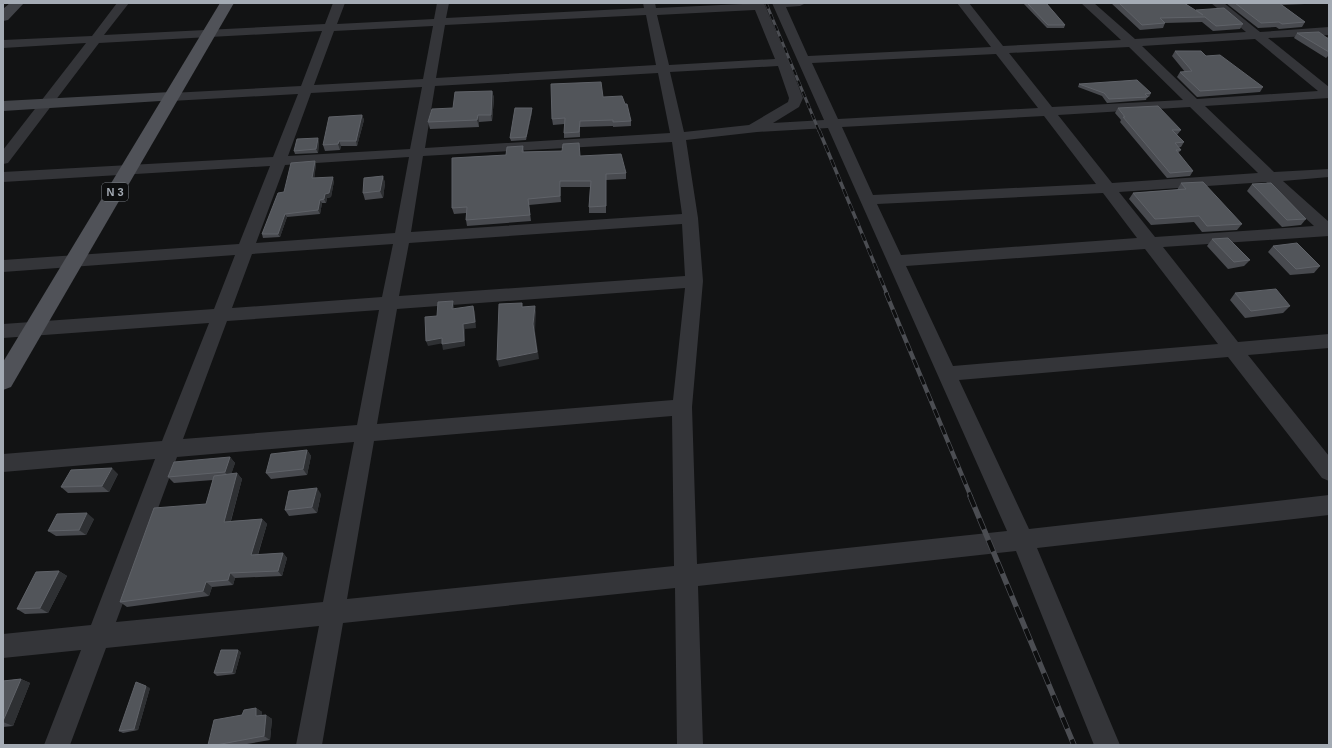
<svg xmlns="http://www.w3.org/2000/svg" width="1332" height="748" font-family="Arial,sans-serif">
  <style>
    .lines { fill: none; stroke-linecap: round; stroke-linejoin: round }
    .street { fill: #343539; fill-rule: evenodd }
    .secondary { fill: #424449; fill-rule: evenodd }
    .primary { fill: #505258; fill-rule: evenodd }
    .rail-far3-casing { stroke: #4b4d52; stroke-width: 3 }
    .rail-far2-casing { stroke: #4b4d52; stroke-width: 3.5 }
    .rail-far1-casing { stroke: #4b4d52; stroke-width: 4.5 }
    .rail-casing { stroke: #4b4d52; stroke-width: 5.5 }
    .rail-far3 { stroke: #0d0e0f; stroke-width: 2; stroke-dasharray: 6; stroke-linecap: butt }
    .rail-far2 { stroke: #0d0e0f; stroke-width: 2.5; stroke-dasharray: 8; stroke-linecap: butt }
    .rail-far1 { stroke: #0d0e0f; stroke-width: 3; stroke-dasharray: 9; stroke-linecap: butt }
    .rail { stroke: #0d0e0f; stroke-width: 4; stroke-dasharray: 12; stroke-linecap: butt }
    .wall { fill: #484a4f }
    .shaded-wall { fill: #2e3033 }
    .building { fill: #52555a; stroke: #5f6268 }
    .labels { text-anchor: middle; stroke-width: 4; stroke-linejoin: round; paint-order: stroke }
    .shield { fill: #0d0e0f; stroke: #777c82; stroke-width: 1 }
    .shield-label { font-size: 11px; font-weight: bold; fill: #a4abb4 }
  </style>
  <rect width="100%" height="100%" fill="#121314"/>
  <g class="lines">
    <!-- street -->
    <path class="street" d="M117 3H129L104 35 325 24 333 3H345L337 24 434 19 437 3H449L446 18 644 8 643 3H655L656 8 764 3 789 62 803 98 799 107 773 123 824 120 772 3H806L800 6 786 7 808 56 991 47 957 3H969L1003 46 1121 40 1081 3H1094L1135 39 1246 32 1211 3H1224L1260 32 1329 27V35L1268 38 1329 87V98L1205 106 1274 172 1329 169V177L1283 181 1329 222V236L1163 247 1238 342 1329 334V348L1248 355 1329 456V481L1322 478 1228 357 959 380 1029 529 1329 495V515L1037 548 1120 745H1094L1016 551 698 586 703 745H677L675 588 343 623 322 745H296L319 626 106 648 70 745H44L81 650 3 658V634L91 625 155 459 3 472V454L162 441 209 323 3 338V324L214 309 235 255 3 272V260L239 244 270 166 3 182V172L273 157 298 94 171 101 166 100 164 97 166 94 171 93 301 86 322 31 99 43 8 163 3 164V150L86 43 3 48V40L92 36ZM755 10 775 59 669 65 657 15ZM646 15 656 65 436 78 445 25ZM433 26 423 79 314 85 334 31ZM1255 39 1318 91 1197 99 1142 46ZM1129 47 1183 100 1052 107 1009 53ZM996 54 1038 108 838 119 812 63ZM778 66 789 98 788 102 749 125 684 132 670 72ZM658 73 670 133 425 148 435 86ZM422 87 410 149 288 156 311 93ZM1190 107 1258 173 1112 183 1058 115ZM1044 116 1096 184 873 195 842 127ZM828 128 1007 531 697 564 692 407 703 281 698 218 686 140 757 132ZM672 142 682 214 411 232 423 156ZM409 157 395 233 256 243 285 165ZM1266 182 1314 226 1155 237 1119 192ZM1103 193 1137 238 901 255 877 204ZM682 224 685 276 399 296 409 243ZM393 244 382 297 232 308 252 254ZM1145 249 1218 344 953 366 906 266ZM685 288 673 400 377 424 397 309ZM379 310 357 425 183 439 227 321ZM672 416 674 566 347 599 374 441ZM354 442 323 602 116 622 177 457Z"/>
    <!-- secondary -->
    <path class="secondary" d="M10 3H24L8 20 3 21V9Z
      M171 92 176 94 179 97 176 100 3 111V101Z"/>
    <!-- primary -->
    <path class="primary" d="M220 3H234L11 387 3 390V362Z"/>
    <!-- rail-far3 casing -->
    <g class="rail-far3-casing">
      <path id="rail-far3" d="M766 3 819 131"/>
    </g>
    <!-- rail-far2 casing -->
    <g class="rail-far2-casing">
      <path id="rail-far2" d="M819 130 887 294"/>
    </g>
    <!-- rail-far1 casing -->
    <g class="rail-far1-casing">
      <path id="rail-far1" d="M886 293 971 497"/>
    </g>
    <!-- rail casing -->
    <g class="rail-casing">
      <path id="rail" d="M970 496 1074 745"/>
    </g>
    <!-- rail-far3 -->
    <use href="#rail-far3" class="rail-far3"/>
    <!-- rail-far2 -->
    <use href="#rail-far2" class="rail-far2"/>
    <!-- rail-far1 -->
    <use href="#rail-far1" class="rail-far1"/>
    <!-- rail -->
    <use href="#rail" class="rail"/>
  </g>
  <!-- wall -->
  <path class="wall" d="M1023 3H1046L1065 25 1064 28H1047Z
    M1111 3H1184L1196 11V10L1243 24 1240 29 1213 31 1202 22 1165 23 1163 28 1140 30Z
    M1226 3H1306L1305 4 1282 5 1305 22 1302 27 1279 29 1276 27 1258 28Z
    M1297 33 1327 38H1329V55L1326 58 1294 38Z
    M1175 51 1206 56 1263 87 1260 92 1197 97 1177 77 1180 72H1185L1172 56Z
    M1079 84 1151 93 1149 97H1147L1146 100 1107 103 1102 96 1078 87Z
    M492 91 494 98 492 121 479 122V127L430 129 428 122 453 108Z
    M603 97 631 121V126L613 127V126L580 127V137L564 138V124L553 125 552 119Z
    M532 108V112L526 140 511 141 510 138Z
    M1118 108 1181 130 1177 135 1184 142 1181 147H1179L1181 150 1178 153 1193 171 1190 176 1167 178 1120 122 1121 120 1115 113Z
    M362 115 364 120 357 146H341L340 150 325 151 323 145Z
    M319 141 318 153 295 154 294 151Z
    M579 143 580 156 626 173V179L606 180V213H589V207L590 187H561V202L529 205 531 221 467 226 466 220V213L454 214 452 208 506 155 523 146 524 152 562 151Z
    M315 161 316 164 314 178 334 181 331 197 327 198 326 203H322L320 214 287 217 280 237 263 238 262 234 284 192Z
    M383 176 385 183 383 198 365 200 363 193Z
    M1181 183 1242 224 1237 230 1202 232 1194 222 1151 225 1129 199 1133 193 1177 190Z
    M1252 184 1306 219 1301 225 1282 227 1247 191Z
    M1212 239 1250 260 1244 266 1228 269 1207 246Z
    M1273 246 1320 266 1314 273 1290 275 1268 252Z
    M1235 293 1290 306 1283 313 1245 318 1230 300Z
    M307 450 311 456 307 475 271 479 266 473Z
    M230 457 235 463 231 474 237 473 242 479 231 521 262 519 267 524 258 555 283 553 287 558 282 576 235 578 233 585 212 587 209 596 127 607 120 602 206 504 213 480 174 483 168 477Z
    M118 474 109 492 68 493 61 487Z
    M321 494 317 513 289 516 285 510Z
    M94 519 86 535 56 536 48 531Z
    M59 571 67 576 48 613 25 614 17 609Z
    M241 652 235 674 217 676 214 673Z
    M21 679 30 683 13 726 3 727V681Z
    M150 688 138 730 123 733 119 731Z
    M256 708 262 712V715H266L272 719 270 740 241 745H208L242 715Z"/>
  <!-- shaded-wall -->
  <path class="shaded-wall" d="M492 91 494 98 492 121 491 115Z
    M532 108V112L526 140V137Z
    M362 115 364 120 357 146 356 141Z
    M478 115 479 122V127L477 120Z
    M318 138 319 141 318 153 316 149Z
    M339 141 341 146 340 150 338 144Z
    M315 161 316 164 314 182 312 178Z
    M383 176 385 183 383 198 380 191Z
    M333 177 334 181 331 197 327 198 326 203 324 199 325 194Z
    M560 181 561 187V202L560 196Z
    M320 200 322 203 320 214 318 210Z
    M285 214 287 217 280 237 278 234Z
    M453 301 454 307V314L452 309Z
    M473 306 475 312 476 328 465 329V346L443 350 442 344 463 324Z
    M535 306 536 312 535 331 539 359 499 367 497 360 533 324Z
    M442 338 444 343 428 346 426 341Z
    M307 450 311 456 307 475 303 469Z
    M230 457 235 463 230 478 225 472Z
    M112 468 118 474 109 492 102 486Z
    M237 473 242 479 229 527 224 522Z
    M317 488 321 494 317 513 312 507Z
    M87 513 94 519 86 535 79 530Z
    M262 519 267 524 256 560 251 555Z
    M283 553 287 558 282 576 278 571Z
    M59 571 67 576 48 613 40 608Z
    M230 573 235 578 233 585 228 580Z
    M206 582 212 587 209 596 203 591Z
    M238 650 241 652 235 674 232 672Z
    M21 679 30 683 13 726 3 722V721Z
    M146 686 150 688 138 730 134 729Z
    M256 708 262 712V720L256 716Z
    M266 715 272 719 270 740 264 736Z"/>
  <!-- building -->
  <path class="building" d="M1027 3H1046L1065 25H1048Z
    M1119 3H1184L1203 15 1196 10 1224 8 1243 24 1216 26 1205 17 1160 18 1165 23 1142 25Z
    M1235 3H1279L1305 22 1282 24 1279 22 1261 23Z
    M1319 32 1327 38H1329V52L1297 33Z
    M1175 51H1201L1206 56 1220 55 1263 87 1200 91 1180 72 1192 71Z
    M1137 80 1151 93 1145 94 1148 97 1109 99 1104 93 1079 84Z
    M601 82 603 97 622 96 625 104H627L631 121 613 122V120L580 121 579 132 564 133 565 118 552 119 551 84Z
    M492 91 491 115H478L477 120 428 122 432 109 453 108 455 92Z
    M1158 106 1181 130H1172L1184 142 1175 143 1181 150H1176L1193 171 1170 173 1123 117H1125L1118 108Z
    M515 108H532L526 137 510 138Z
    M362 115 356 141H339L338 144 323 145 329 117Z
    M318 138 316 149 294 151 297 139Z
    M579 143 580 156 621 154 626 173 606 174V206L589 207 591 181H560V196L528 199 530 215 466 220 467 207 452 208V158L506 155 507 147 523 146 522 152 562 151 563 144Z
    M315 161 312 178 333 177 329 193 325 194 324 199 320 200 318 210 285 214 278 234H262L278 193 284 192 291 163Z
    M383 176 380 191 363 193 364 178Z
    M1203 182 1242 224 1207 226 1199 216 1155 219 1133 193 1186 189 1181 183Z
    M1271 183 1306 219 1287 220 1252 184Z
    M1228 238 1250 260 1234 262 1212 239Z
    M1297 243 1320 266 1296 269 1273 246Z
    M1276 289 1290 306 1251 311 1235 293Z
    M453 301 452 309 473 306 475 322 463 324 464 341 442 344V338L426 341 425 317 437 316 438 302Z
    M522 303V307L535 306 533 324 537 352 497 360 499 304Z
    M307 450 303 469 266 473 271 454Z
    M230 457 225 472 168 477 174 462Z
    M112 468 102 486 61 487 71 470Z
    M237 473 224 522 262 519 251 555 283 553 278 571 230 573 228 580 206 582 203 591 120 602 154 508 206 504 214 476Z
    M317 488 312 507 285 510 289 491Z
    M87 513 79 530 48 531 57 514Z
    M59 571 40 608 17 609 36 572Z
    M221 650H238L232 672 214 673Z
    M21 679 3 721V681Z
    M136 682 146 686 134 729 119 731Z
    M256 708V716L266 715 264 736 216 745H208L214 720 242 715 244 710Z"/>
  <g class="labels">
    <!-- shield labels -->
    <rect class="shield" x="102" y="183" width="26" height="18" rx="3"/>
    <g class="shield-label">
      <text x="115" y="196">N 3</text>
    </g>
  </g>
  <!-- border -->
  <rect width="1332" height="748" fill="none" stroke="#a4abb4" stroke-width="8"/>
</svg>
